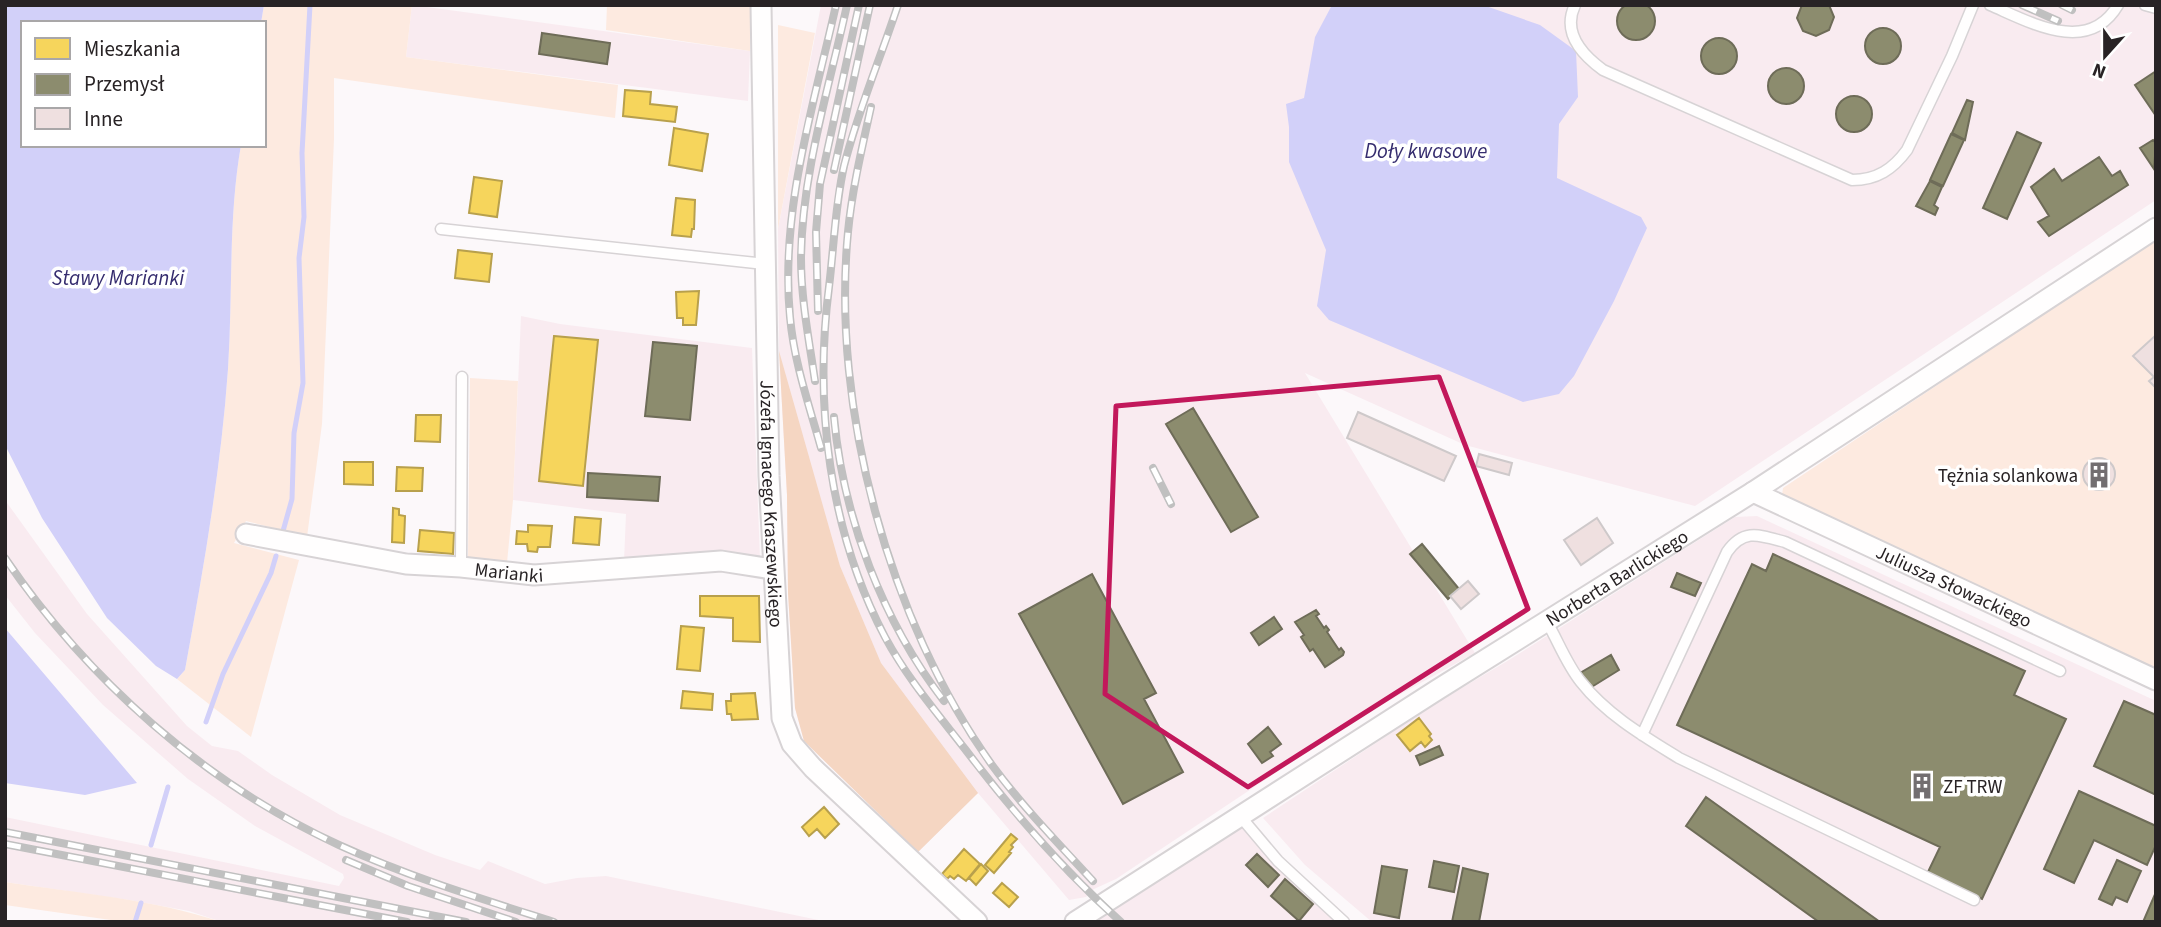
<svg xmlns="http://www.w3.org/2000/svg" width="2161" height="927" font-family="'Source Sans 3',sans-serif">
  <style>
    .built { fill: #f9ebf0 }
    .green { fill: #fdeae0 }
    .forest { fill: #f5d6c2 }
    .water { fill: #d2d0f9 }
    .homes { fill: #f6d55c; stroke: #b8a04c; stroke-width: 2 }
    .industry { fill: #8c8c6e; stroke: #6e6c58; stroke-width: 2 }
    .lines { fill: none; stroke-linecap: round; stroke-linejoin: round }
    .stream { stroke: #d2d0f9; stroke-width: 5 }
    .building { fill: #efe0e0; stroke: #cec9ca; stroke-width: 2 }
    .lane-casing { stroke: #d7d3d5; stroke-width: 13 }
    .street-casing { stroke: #d7d3d5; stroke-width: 23 }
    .lane { stroke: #fffefe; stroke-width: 10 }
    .street { stroke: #fffefe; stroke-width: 19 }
    .rail-casing { stroke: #c0c0c0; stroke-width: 8 }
    .rail { stroke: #fff; stroke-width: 5; stroke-dasharray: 16; stroke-linecap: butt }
    .marked { fill: none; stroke: #c2185b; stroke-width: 5; stroke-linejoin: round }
    .labels { text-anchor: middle; stroke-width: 7; stroke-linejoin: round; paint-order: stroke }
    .poi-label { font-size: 19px; fill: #282325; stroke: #fff; text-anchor: end }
    .street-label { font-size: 19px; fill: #282325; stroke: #fff }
    .water-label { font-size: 21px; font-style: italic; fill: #352c6e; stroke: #fff }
  </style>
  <rect width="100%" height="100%" fill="#fcf8fa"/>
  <!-- built -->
  <path class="built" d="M412 5 750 51 748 101 406 57Z
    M821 5H2156V200L1695 506 1465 445 1305 373 1475 653 1361 716 1116 879 1094 889 1086 897 1069 900 978 793 918 852 804 741 795 708 788 593 787 495 779 351 778 229Z
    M521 316 560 324 752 348 760 559 624 561 626 514 513 500Z
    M5 500 87 614 187 726 212 746 238 751 272 775 340 815 435 855 480 870 488 861 545 884 577 878 606 876 828 922H222L189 911 129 900 5 882V817L339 886 344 878 343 874 255 826 188 779 103 705 35 633 5 595Z
    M1757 516 2156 701V922H1372L1305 865 1263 818 1433 705 1509 660 1735 517Z
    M1244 823 1336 922H1095L1147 889Z"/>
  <!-- green -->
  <path class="green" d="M264 5H412L406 57 618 85 615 118 334 78V139L322 424 307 537 246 521 234 543 299 560 251 737 177 679 185 670C203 571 221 470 228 369 233 294 228 219 241 145H264V23H261Z
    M607 5H751L750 51 606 30Z
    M778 25 815 33 778 229Z
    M2156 239V669L1782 495 1783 488Z
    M470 378 518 381 513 500 507 563 468 558Z
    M5 882C78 893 152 899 222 922H125L5 905Z"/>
  <!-- forest -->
  <path class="forest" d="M779 351 840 566 881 663 978 793 918 852 804 741 795 708 788 593 787 495Z"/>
  <!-- water -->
  <path class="water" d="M5 5H264L261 23H23V145H241C228 219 233 294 228 369 221 470 203 571 185 670L177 679 156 666 107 618 42 518 5 445Z
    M1332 5H1483L1540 25 1576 51 1578 97 1559 124 1557 178 1641 217 1647 228 1614 301 1574 376 1559 394 1523 402 1329 320 1317 306 1326 250 1289 162V127L1286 104 1304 98 1315 37Z
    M5 628 137 783 85 795 5 783Z"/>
  <!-- homes -->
  <path class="homes" d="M625 90 651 92 650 104 677 107 675 122 623 116Z
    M674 128 708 134 702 171 669 165Z
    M474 177 502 181 497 217 469 213Z
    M676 198 695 200 694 229H692L691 237 672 235Z
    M458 250 492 254 489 282 455 278Z
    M699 291 696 325H683V318H677L676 292Z
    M554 336 598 340 583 486 539 481Z
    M416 415H441L440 442 415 441Z
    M344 462H373V485L344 484Z
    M397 467 423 468 422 491H396Z
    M393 508 399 509V515L405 516 404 543 392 542Z
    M575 517 601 519 599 545 573 543Z
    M528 525 552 526 550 547H538L537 552 528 551 527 544H516L517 531 528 532Z
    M420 530 454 533 453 554 418 551Z
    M700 596H759L760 642 733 641V618L700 616Z
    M681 626 704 628 700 671 677 669Z
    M683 691 713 694 712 710 681 708Z
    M755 693 758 719 732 720 731 714H727L726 701H731V694Z
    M1419 718 1431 734 1429 736 1432 740 1425 747 1421 742 1410 751 1397 735Z
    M824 807 839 824 825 838 817 829 809 836 802 827Z
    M1011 834 1017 839 1011 845 1013 847 1009 852 1011 853 994 873 985 865Z
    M964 849 980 864 966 881 958 875 954 879 950 876 947 879 942 874Z
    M981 864 988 871 976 885 969 878Z
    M1002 883 1018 897 1009 907 993 893Z"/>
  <!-- industry -->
  <path class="industry" d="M1617 21a19 19 0 1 1 38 0a19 19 0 1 1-38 0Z
    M1802 5H1829L1834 17 1829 30 1816 36 1803 31 1797 18Z
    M1865 46a18 18 0 1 1 36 0a18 18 0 1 1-36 0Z
    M542 33 610 43 607 64 539 54Z
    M1701 56a18 18 0 1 1 36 0a18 18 0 1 1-36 0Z
    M1768 86a18 18 0 1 1 36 0a18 18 0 1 1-36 0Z
    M2156 71V116L2135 85Z
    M1836 114a18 18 0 1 1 36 0a18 18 0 1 1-36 0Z
    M1967 100 1973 102 1965 140 1952 133Z
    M2017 132 2041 143 2007 219 1983 208Z
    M1951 134 1964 140 1943 186 1930 180Z
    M2153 140 2156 143 2154 169 2140 148Z
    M2099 157 2112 176 2120 171 2128 185 2049 236 2038 222 2049 216 2031 187 2054 169 2062 181Z
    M1930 181 1942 187 1934 205 1938 208 1935 215 1916 206Z
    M653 342 697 346 690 420 645 416Z
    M1193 408 1258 517 1231 532 1166 424Z
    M588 473 660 477 658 501 587 497Z
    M1422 544 1459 589 1448 599 1410 554Z
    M1773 554 2025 671 2014 695 2066 719 1982 899 1927 874 1940 847 1677 725 1752 564 1766 571Z
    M1677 573 1701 583 1695 596 1671 587Z
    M1092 574 1156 693 1144 699 1183 772 1123 804 1019 614Z
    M1316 610 1319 614 1316 616 1324 628 1326 626 1329 630 1327 632 1339 650 1341 648 1344 652 1343 655 1325 667 1313 649 1310 651 1301 637 1304 635 1295 622Z
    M1274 617 1282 629 1259 645 1251 633Z
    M1611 655 1619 670 1590 688 1580 673Z
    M2124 701 2156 715V795L2094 766Z
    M1268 727 1281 744 1270 752 1273 756 1262 763 1248 744Z
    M1439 746 1443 755 1420 765 1416 756Z
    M2079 791 2156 826V845L2147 865 2094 840 2074 883 2044 869Z
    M1706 797 1880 922H1819L1686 826Z
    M1257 854 1279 875 1268 887 1246 865Z
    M2117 860 2141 871 2127 902 2116 897 2112 905 2099 899Z
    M1434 861 1459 866 1454 892 1429 887Z
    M1382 866 1407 870 1399 918 1374 913Z
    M1463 868 1488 874 1479 922H1452Z
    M1285 879 1313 904 1299 921 1271 896Z
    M2156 892V922H2143Z"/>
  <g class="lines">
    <!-- stream -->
    <path class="stream" d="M283 531 292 499 294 433 303 383 299 258 304 217 302 153 310 5
      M206 722 223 674 271 573 276 556
      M151 845 168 787
      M135 922 141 903"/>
  </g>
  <!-- building -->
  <path class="building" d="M2156 335V388L2149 381 2154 377 2133 356Z
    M1358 412 1456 456 1444 481 1347 438Z
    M1479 454 1512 463 1509 475 1476 466Z
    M2083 474a16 16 0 1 1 32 0a16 16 0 1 1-32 0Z
    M1597 518 1613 543 1581 565 1564 540Z
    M1468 581 1479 594 1461 609 1450 596Z"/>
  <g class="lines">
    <!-- lane casing -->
    <g class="lane-casing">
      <path id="lane" d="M1575 5C1562 32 1581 54 1603 70L1852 180C1877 180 1893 169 1907 150L1952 56 1973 5
        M1990 5C2030 22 2088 56 2118 5
        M2145 5 2156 8
        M441 229 765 264
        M461 567 462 377
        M1547 622C1558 641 1567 665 1581 682 1607 715 1645 737 1679 758L1974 900
        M1642 735 1727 552C1744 528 1759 535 1785 542L2060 671
        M1240 816 1278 861 1344 922"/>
    </g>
    <!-- street casing -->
    <g class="street-casing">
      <g id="street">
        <path id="s1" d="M761 5 769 476 782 718 792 744 813 768 977 922"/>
        <path id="s2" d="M1753 492 2156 680"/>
        <path id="s3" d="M246 534 406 564 461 567 534 575 721 561 772 569"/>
        <path id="s4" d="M1075 922 1437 690 1753 492 2156 228"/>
      </g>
    </g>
    <!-- lane -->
    <use href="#lane" class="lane"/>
    <!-- street -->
    <use href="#street" class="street"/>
    <!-- rail casing -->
    <g class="rail-casing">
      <path id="rail" d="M898 5C880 59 858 111 844 166 835 206 834 246 829 287 814 405 829 531 885 637 907 678 937 713 965 749 1012 811 1063 870 1121 922
        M2022 5 2058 21
        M2062 5 2072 10
        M871 107C862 148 852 190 848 232 831 409 889 621 992 765 1022 806 1058 843 1093 881
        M834 170 870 5
        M818 311 816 232 820 184 859 5
        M815 381C809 340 801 299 801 258 802 173 829 88 847 5
        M834 417C843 517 883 622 944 701
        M821 448C809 405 794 362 790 317 780 211 813 108 836 5
        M1153 468 1171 504
        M5 558C88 680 204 783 339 845 409 877 482 899 554 922
        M5 832 466 922
        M5 844 407 922
        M346 860 408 886 516 922"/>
    </g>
    <!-- rail -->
    <use href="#rail" class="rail"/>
  </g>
  <!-- marked area -->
  <path class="marked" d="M1439 377 1528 609 1248 787 1105 694 1116 406Z"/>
  <!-- icons -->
  <defs>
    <g id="building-bare" transform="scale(2.1)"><path d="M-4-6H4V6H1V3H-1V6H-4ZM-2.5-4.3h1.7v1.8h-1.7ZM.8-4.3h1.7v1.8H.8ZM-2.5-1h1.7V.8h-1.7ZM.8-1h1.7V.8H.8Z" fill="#726e70" stroke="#fff" stroke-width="2.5" paint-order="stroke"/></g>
  </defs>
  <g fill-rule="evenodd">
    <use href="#building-bare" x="2099" y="475"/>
    <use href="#building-bare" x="1922" y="786"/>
  </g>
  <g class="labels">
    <!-- poi labels -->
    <g class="poi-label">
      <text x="2078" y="482">Tężnia solankowa</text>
      <text x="1943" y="793" text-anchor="start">ZF TRW</text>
    </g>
    <!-- street labels -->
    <g class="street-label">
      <text dy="7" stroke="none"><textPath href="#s1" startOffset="499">Józefa Ignacego Kraszewskiego</textPath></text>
      <text dy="7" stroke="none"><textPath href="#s3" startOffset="266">Marianki</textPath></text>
      <text dy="7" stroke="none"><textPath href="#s4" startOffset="642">Norberta Barlickiego</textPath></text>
      <text dy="7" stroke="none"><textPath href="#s2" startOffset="222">Juliusza Słowackiego</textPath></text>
    </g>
    <!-- water labels -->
    <g class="water-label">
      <text x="1426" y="158">Doły kwasowe</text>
      <text x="118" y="285">Stawy Marianki</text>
    </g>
  </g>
  <!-- border -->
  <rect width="2161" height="927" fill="none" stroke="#282325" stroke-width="14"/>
  <!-- legend -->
  <rect x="21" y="21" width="245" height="126" fill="#ffffff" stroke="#a9a7a8" stroke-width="2"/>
  <rect x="35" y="38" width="35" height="21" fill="#f6d55c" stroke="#a9a7a8" stroke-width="2"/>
  <text x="84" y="56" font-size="21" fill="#282325">Mieszkania</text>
  <rect x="35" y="74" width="35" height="21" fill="#8c8c6e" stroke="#a9a7a8" stroke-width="2"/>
  <text x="84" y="91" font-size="21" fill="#282325">Przemysł</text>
  <rect x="35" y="108" width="35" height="21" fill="#efe0e0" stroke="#a9a7a8" stroke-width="2"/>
  <text x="84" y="126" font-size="21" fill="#282325">Inne</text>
  <!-- north arrow -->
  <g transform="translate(2105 56) rotate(201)" stroke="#ffffff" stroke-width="5" paint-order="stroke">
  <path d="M0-5L12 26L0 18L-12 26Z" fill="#282325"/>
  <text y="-10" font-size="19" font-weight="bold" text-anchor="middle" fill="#282325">N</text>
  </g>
</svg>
